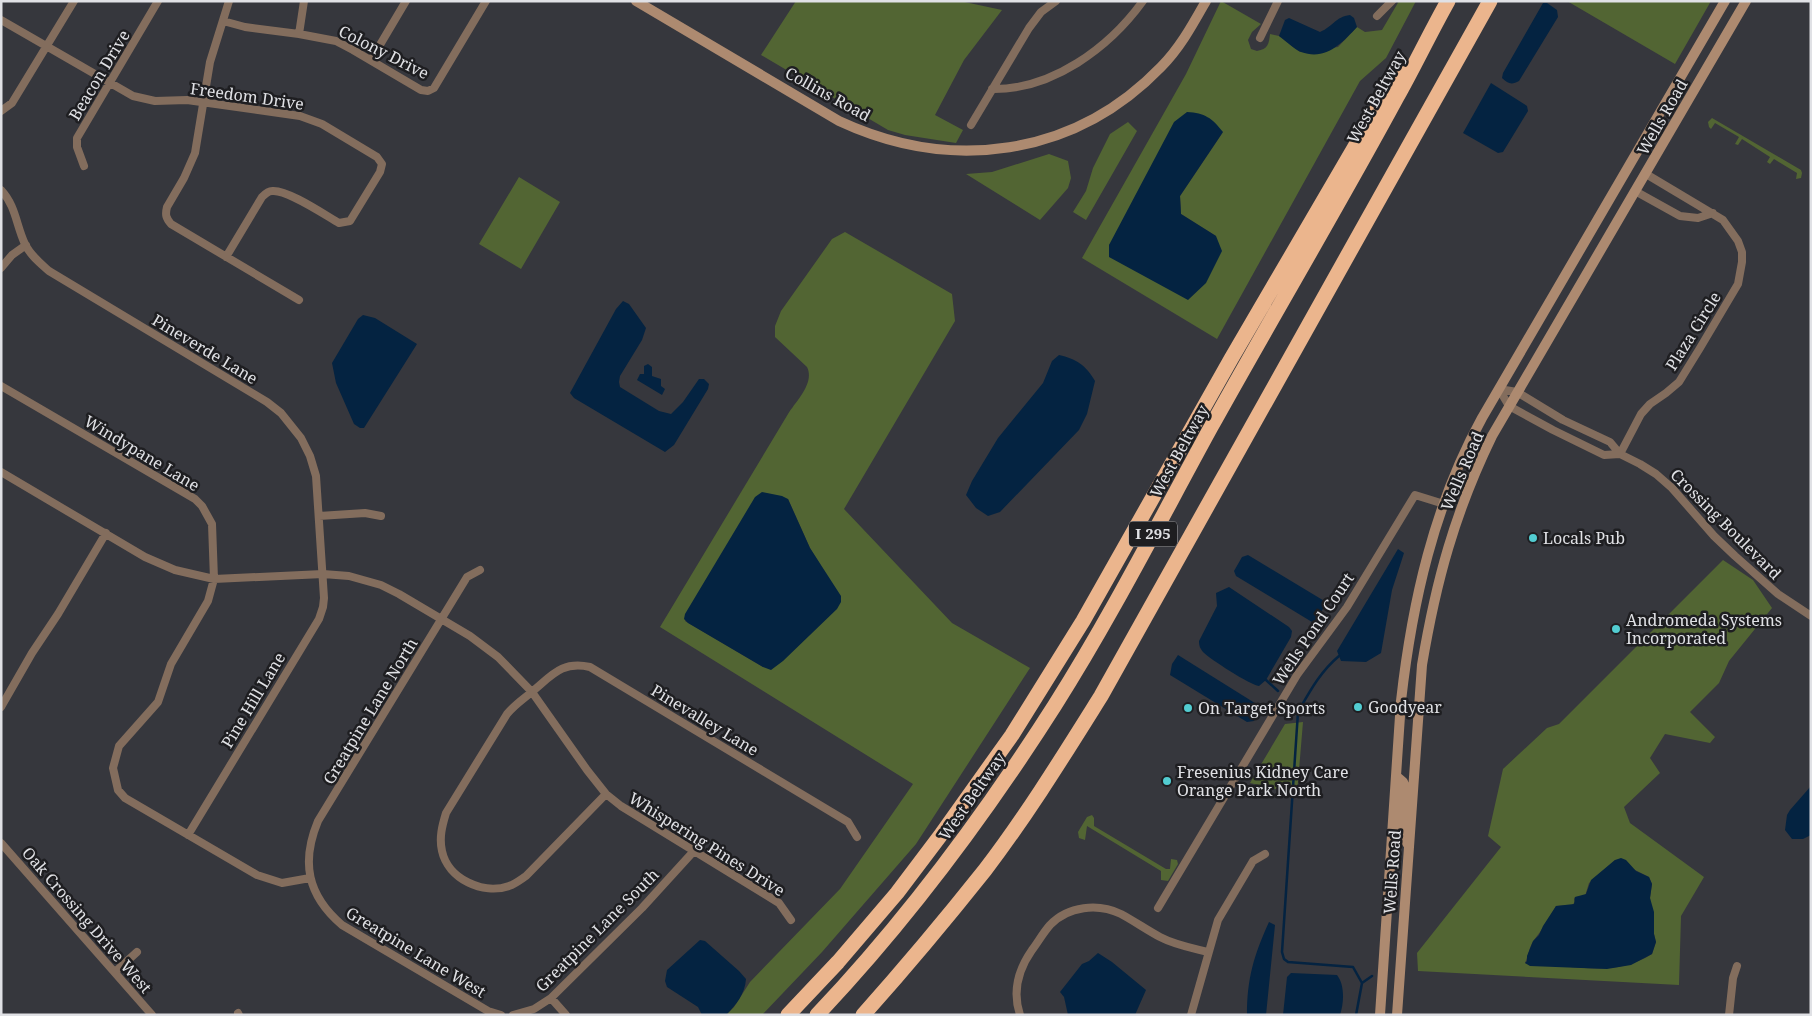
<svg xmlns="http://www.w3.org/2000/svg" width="1812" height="1016" font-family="'Noto Serif',serif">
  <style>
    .green { fill: #526533; fill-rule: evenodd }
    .water { fill: #042341 }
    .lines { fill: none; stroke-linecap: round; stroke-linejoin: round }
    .stream { stroke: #042341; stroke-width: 2.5 }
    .street { stroke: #836d5d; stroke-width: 8 }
    .secondary { stroke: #ad8a70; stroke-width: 10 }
    .highway { stroke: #ebb58d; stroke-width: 15 }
    .poi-dot { fill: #52ccd1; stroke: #1e1e21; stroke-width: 2 }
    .labels { text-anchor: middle; stroke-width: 5; stroke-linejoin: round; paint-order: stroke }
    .shield { fill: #1e1e21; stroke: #a6a6aa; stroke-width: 1 }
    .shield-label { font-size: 15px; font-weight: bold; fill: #e0e1e5 }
    .street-label { font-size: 16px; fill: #e0e1e5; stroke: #1e1e21 }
    .poi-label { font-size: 16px; fill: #e0e1e5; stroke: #1e1e21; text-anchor: start }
  </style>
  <rect width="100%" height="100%" fill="#36373d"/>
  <!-- green -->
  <path class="green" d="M796 1H960L1002 10 964 60 935 115 963 130 956 143 905 135 888 130 761 55Z
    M1221 1 1261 24 1252 32 1248 40 1251 49 1257 51C1268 49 1269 44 1270 34L1279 36 1300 52 1338 47 1357 27 1365 32 1382 30 1399 1H1416L1386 58 1360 81 1217 339 1082 258 1186 74ZM1223 132 1180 196 1181 214 1216 236 1109 245Z
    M1567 1H1711L1675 64Z
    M1712 118 1801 170 1802 173 1801 178 1796 179 1797 173 1774 159 1770 164 1767 162 1770 157 1742 139 1738 145 1735 144 1739 137 1715 123 1711 129 1709 127 1708 122Z
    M1128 122 1137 131 1086 220 1073 212 1086 191 1093 168 1110 134Z
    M1049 154 1068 161 1071 178 1068 188 1040 220 966 174 992 172Z
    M519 177 560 202 521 269 479 244Z
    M845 232 952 294 955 321 844 509 952 623 1030 668 916 844 822 952 762 1015H726L734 1007 750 982 840 889 913 784 660 627 788 414C796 401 815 383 807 367L775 337V326L781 311 832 239ZM788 499 810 548 821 566 763 667 685 621Z
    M1723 560 1753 580 1772 608 1729 661 1719 683 1690 712 1715 737 1710 743 1665 734 1650 758 1660 773 1624 807 1630 823 1704 877 1681 916 1679 985 1418 971 1417 953 1501 847 1488 836 1503 769 1547 728 1559 724ZM1615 860 1649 877 1652 884 1650 898 1654 934 1656 942 1652 954C1620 974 1591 968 1556 966 1544 965 1537 967 1525 963 1528 957 1529 947 1534 940 1542 930 1549 918 1556 906L1572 905 1575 902 1574 899 1575 897 1585 896 1589 883Z
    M1303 722 1297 794 1250 783 1285 724Z
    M1092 815 1094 818V826L1166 869H1170L1171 859 1177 860 1178 864 1168 881 1161 880V871L1087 826 1085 840 1079 838 1078 832 1087 817Z"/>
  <!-- water -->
  <path class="water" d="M1543 3H1547L1557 10 1558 17 1519 81C1512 85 1508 84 1502 78L1503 73Z
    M1350 15 1354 18 1357 27C1342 43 1326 61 1301 52 1294 49 1286 41 1279 36L1285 20 1289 18 1320 32C1334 26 1335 17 1350 15Z
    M1491 83 1527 106 1528 111 1503 152 1498 153 1463 133Z
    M1187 112C1205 113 1212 118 1223 132L1180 196 1181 214 1216 236 1222 251 1206 283 1188 300 1109 257V245L1174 122Z
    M623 301 629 304 646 328 642 340 620 376 619 382 620 387 659 411 671 414 683 402 699 379H704L709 384 708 389 674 445 665 452 574 398 570 393 616 309Z
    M363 315 375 318 417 344 364 428H360L354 424 336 383 332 363 358 319Z
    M1059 355C1076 359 1086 365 1095 381L1087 414 1079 430 1000 512 988 516 976 508 966 495 972 481 998 438 1043 383 1052 361Z
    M648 364 652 367V376L661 379V386L665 389 662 395 637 380 640 374H644V366Z
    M762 492 782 496 788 499 810 548 841 596V602L837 609 783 661 771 670 763 667 688 623 684 619 685 614 755 497Z
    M1398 549 1404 553 1392 590 1381 653 1366 662 1341 661 1337 651Z
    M1248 555 1326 602V604L1316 620 1312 622 1236 576 1234 571 1242 557Z
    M1229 587 1289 627 1292 631 1291 637 1266 680 1259 686C1250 685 1210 659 1203 652 1200 648 1199 646 1199 641L1217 606 1216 593Z
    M1178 655 1258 705 1260 711 1254 721 1247 722 1170 675 1172 664Z
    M1811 786V835L1803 839H1792L1785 830 1787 815 1790 810Z
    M1621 858 1626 860 1636 871 1649 877 1652 884 1650 898 1654 912V934L1656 942 1652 954 1631 965 1607 969 1530 966 1525 963 1527 961V956L1533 941 1539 935 1543 926 1556 906 1574 904 1575 897 1586 894 1591 880 1615 860Z
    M1269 922 1275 925 1266 1015H1247C1247 978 1254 955 1269 922Z
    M700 940 705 941 739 971 746 979C745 994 736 1005 726 1015H702L698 1007 667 987 665 981 667 970Z
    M1098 953 1112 962 1146 990 1135 1015H1068L1064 997 1060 992 1082 964 1089 961Z
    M1291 973 1337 975C1345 985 1344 1003 1340 1015H1283L1287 977Z"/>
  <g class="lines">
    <!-- stream -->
    <path class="stream" d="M1339 656C1320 672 1310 691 1298 712L1282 952 1284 959 1288 962 1353 967 1362 983 1372 976
      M1266 680 1278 691
      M1293 706 1298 712
      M1356 1015 1362 983"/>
    <!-- street -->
    <path class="street" d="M229 1 210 62 195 153 184 178 167 207C165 215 166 218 171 224L299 300
      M1377 16 1392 1
      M1 20 133 96 155 101 187 100 300 116 322 124 377 157 382 164 380 172 350 221 339 223C325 215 287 189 272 191 268 191 265 194 262 197L226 257
      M223 21 245 27 299 34 336 41 353 50 421 90 428 91 434 88 486 1
      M299 34 304 1
      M1260 38 1278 1
      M371 60 406 1
      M992 89C1052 90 1109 48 1143 1
      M1 111 12 103 74 1
      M971 125 1029 28 1041 12 1056 1
      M84 166 77 147V138L158 1
      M1 190C16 206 16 225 25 244 30 255 40 263 49 271L267 402 281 413 301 438 310 456 316 476 324 598 323 607 319 619 188 835
      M1635 191 1680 216 1698 218 1713 213
      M1 268 12 255 26 245
      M1 386 195 499 202 506 212 524 214 579 208 601 171 664 158 702 119 746 113 768 118 790 125 798 257 875 282 883 310 878
      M1620 454 1604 455 1553 430 1509 406 1499 389 1517 392 1563 420 1610 442 1620 454 1640 464 1656 474 1672 488 1714 536 1735 556 1778 594 1811 616
      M1620 454 1641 414 1650 404 1666 393 1679 382 1700 348 1738 284 1742 262V252L1738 241 1723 220 1646 174
      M1 472 145 557 175 570 214 579 323 574 349 576 381 585 399 594 470 636 498 657 532 692 587 770 606 794 621 806 779 903 791 920
      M319 516 365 513 381 516
      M480 570 467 577 318 821C301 862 307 895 342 925L488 1011 501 1015
      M1 707 32 653 58 614 106 533
      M606 794 526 876C520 880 515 884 509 886 483 895 448 879 442 851 439 838 442 826 446 813L507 714C515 704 525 698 534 690 553 674 563 661 590 667L848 822 857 837
      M1 843 152 1015
      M1158 908 1297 675 1347 607 1415 495 1444 504
      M115 972 137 952
      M551 998 566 1015
      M238 1013 239 1015
      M513 1015 534 1009 551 998 642 908 693 852
      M1020 1015C1012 991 1018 970 1032 950 1038 942 1043 933 1050 925 1068 906 1098 903 1121 914 1134 921 1147 930 1160 937 1175 945 1192 948 1208 952
      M1191 1015 1218 920 1253 861 1265 854
      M1729 1015 1733 978 1737 966"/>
    <!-- secondary -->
    <path class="secondary" d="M636 1 839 121C951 173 1074 157 1161 67 1180 48 1193 24 1206 1
      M1396 776 1403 782 1405 787 1402 829 1407 843
      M1380 1015 1401 701C1412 603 1434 505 1482 418L1725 1
      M1397 1015 1422 665C1436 581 1455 512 1492 436L1746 1"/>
    <!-- highway -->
    <path class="highway" d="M788 1015 838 962 897 893 940 836 1012 735 1083 621 1231 359 1388 90 1404 67
      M817 1015C907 920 985 815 1055 705 1112 615 1160 520 1211 427 1272 317 1337 208 1397 97 1415 65 1430 33 1448 1
      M863 1015C905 968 946 919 985 870 1027 815 1064 755 1101 696L1490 1"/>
  </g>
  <!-- markers -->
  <g class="poi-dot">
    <circle cx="1533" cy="538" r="5"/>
    <circle cx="1616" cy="629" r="5"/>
    <circle cx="1358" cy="707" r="5"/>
    <circle cx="1188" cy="708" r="5"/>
    <circle cx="1167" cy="781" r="5"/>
  </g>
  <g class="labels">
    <!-- shield labels -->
    <rect class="shield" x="1129" y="521.5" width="48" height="25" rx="4"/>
    <g class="shield-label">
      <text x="1153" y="539">I 295</text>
    </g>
    <!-- street labels -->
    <g class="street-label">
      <text transform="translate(384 52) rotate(27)" y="6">Colony Drive</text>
      <text transform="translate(99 75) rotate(-59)" y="6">Beacon Drive</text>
      <text transform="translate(828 94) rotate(29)" y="6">Collins Road</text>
      <text transform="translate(247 96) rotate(8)" y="6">Freedom Drive</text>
      <text transform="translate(1376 97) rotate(-61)" y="6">West Beltway</text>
      <text transform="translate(1662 117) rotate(-60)" y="6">Wells Road</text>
      <text transform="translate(1693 331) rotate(-58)" y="6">Plaza Circle</text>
      <text transform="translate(205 349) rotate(31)" y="6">Pineverde Lane</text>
      <text transform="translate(1179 451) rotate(-61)" y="6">West Beltway</text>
      <text transform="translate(142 453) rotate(31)" y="6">Windypane Lane</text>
      <text transform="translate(1462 471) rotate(-67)" y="6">Wells Road</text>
      <text transform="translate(1726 524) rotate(45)" y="6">Crossing Boulevard</text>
      <text transform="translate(1313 629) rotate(-56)" y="6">Wells Pond Court</text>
      <text transform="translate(253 700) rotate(-59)" y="6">Pine Hill Lane</text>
      <text transform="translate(370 711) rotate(-59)" y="6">Greatpine Lane North</text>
      <text transform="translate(705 720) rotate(31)" y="6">Pinevalley Lane</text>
      <text transform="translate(972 796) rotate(-55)" y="6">West Beltway</text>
      <text transform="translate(707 844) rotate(32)" y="6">Whispering Pines Drive</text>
      <text transform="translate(1392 872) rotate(-86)" y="6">Wells Road</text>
      <text transform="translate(87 920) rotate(49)" y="6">Oak Crossing Drive West</text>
      <text transform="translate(597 930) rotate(-45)" y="6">Greatpine Lane South</text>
      <text transform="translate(416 952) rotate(31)" y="6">Greatpine Lane West</text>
    </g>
    <!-- poi labels -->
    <g class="poi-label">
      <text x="1543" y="544">Locals Pub</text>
      <text x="1626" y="626">Andromeda Systems<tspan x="1626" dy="18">Incorporated</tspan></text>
      <text x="1368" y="713">Goodyear</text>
      <text x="1198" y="714">On Target Sports</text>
      <text x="1177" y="778">Fresenius Kidney Care<tspan x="1177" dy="18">Orange Park North</tspan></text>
    </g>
  </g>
  <!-- border -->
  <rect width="1812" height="1016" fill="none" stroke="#e0e1e5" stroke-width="5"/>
</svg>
